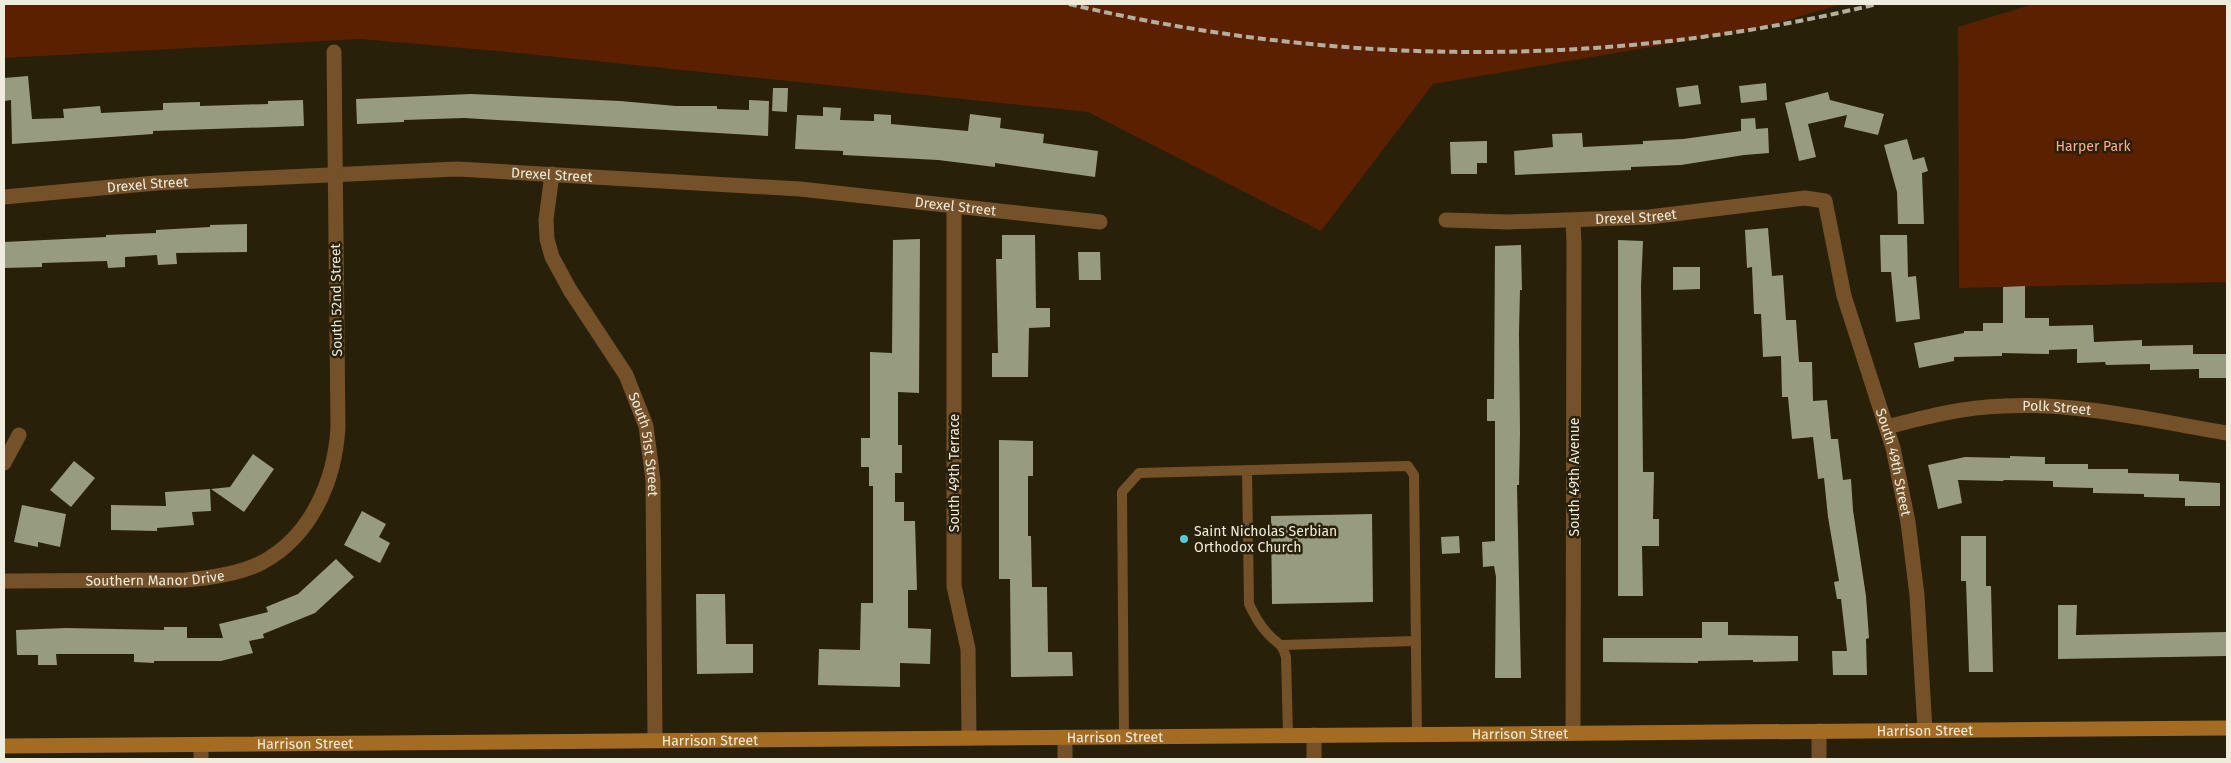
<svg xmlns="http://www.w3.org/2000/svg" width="2231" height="763" font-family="'Fira Sans',sans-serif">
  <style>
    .green { fill: #5a2000 }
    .building { fill: #979b80 }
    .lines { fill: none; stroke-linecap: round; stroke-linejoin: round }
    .lane { stroke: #745128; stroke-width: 10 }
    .street { stroke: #745128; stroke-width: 15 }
    .secondary { stroke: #a46b22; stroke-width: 15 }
    .rail { stroke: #b3ae9d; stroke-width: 4; stroke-dasharray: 8 4; stroke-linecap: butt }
    .poi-dot { fill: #52ccd6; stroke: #282009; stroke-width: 2 }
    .labels { text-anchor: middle; stroke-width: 5; stroke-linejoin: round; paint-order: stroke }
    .park-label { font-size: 14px; fill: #fdad88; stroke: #282009 }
    .street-label { font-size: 14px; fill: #efebdd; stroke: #282009 }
    .poi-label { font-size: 14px; fill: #efebdd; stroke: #282009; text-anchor: start }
  </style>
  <rect width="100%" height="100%" fill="#282009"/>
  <!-- green -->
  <path class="green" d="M4 4H1842L1757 29 1433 84 1321 231 1088 112 509 52 360 39 4 58Z
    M2033 4H2227V282L1959 288 1958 27Z"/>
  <!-- building -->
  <path class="building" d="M28 76 32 119 64 118 63 109 100 106 101 113 163 110V103L200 102V106L268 104V101L303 100 304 126 153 131V134L12 144 11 100 4 101V78Z
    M1766 83 1767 100 1741 103 1739 86Z
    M1698 85 1701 104 1679 107 1676 88Z
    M773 88H788L787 112 772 111Z
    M1828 92 1830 100 1884 114 1878 135 1844 127 1847 115 1808 124 1816 157 1799 161 1785 103Z
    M471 94 620 101 676 106H717V109L749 110V100L769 101 768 136 464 118 404 120V122L357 124 356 99Z
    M823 107 841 108 840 120 874 121V114L891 115V124L968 131 970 114 1001 118 1000 128 1044 134 1043 143 1098 151 1095 177 995 163V167L938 160 843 155V151L795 149 797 115 823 116Z
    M1755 118 1756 129 1768 128 1769 153 1744 155 1681 165 1631 167V170L1515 175 1514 151 1553 147 1552 134 1582 133 1583 147 1643 144V141L1683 139 1741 131V119Z
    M1907 139 1913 160 1924 157 1928 171 1922 173 1924 224H1898L1897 192 1884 145Z
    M1487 141V163H1477V174H1451L1450 142Z
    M247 224V252L176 253 177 264 158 265 157 255 125 257V267L108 268 107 261 42 263V267L4 268V242L106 237V235L156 233V230L210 227V225Z
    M1768 228 1772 276 1783 275 1786 320H1796L1799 362H1812L1813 401 1827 400 1831 439H1838L1843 480 1851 479 1853 510 1866 596 1869 638 1866 639 1867 675H1833L1832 651H1847L1841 599H1837L1834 582 1839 581 1828 517 1824 478 1818 479 1813 437 1792 439 1788 397H1782L1781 356 1763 357 1761 314H1754L1752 267 1747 268 1745 230Z
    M1002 235H1035L1036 308H1050V327L1029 328 1028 377H992V353H998L996 259H1002Z
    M1880 235H1907L1908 277 1916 276 1920 319 1896 322 1891 272H1881Z
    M920 239 919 393 898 392V445H902V473H895V502H904V521H915L917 590H908V628L931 629 930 664 900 663V687L818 685 819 649 860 650 861 603H873V486H869V467H861V438H870V352L892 353 893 240Z
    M1618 240 1643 241 1641 286 1643 472H1654L1653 519H1659V546H1642L1643 596H1618Z
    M1521 245 1522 290H1520L1519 333 1520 433 1519 485H1517L1521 678H1495L1496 577 1494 566 1483 567 1482 542 1495 541V421H1487V399H1494L1495 246Z
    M1078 252H1100L1101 280H1079Z
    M1673 267H1700V289L1673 290Z
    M2025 286V318H2049V326L2093 325 2094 342 2142 340V346L2193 345V354H2227V378H2199V369L2150 370V364L2106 365 2105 362 2077 363V349L2049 350V354L2002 353V356L1954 357V361L1919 368 1914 343 1964 333V331H1983V323H2003V287Z
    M999 440 1033 441V476H1028V536H1031L1032 587H1047L1048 652H1072L1073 676 1011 677 1010 579H999Z
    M253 454 274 469 244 512 211 489 230 487Z
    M2010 456 2045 457V464H2088V469H2128V473L2179 474V481L2220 483V506H2185V498L2144 497V494L2093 493V488L2053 487V481L2004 480 2003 481 1958 480 1962 503 1938 509 1928 465 1965 457 2010 458Z
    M74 461 95 478 71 507 50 490Z
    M210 489 211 511 192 512 194 525 157 528V531L111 530V505L166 506 165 492Z
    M22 505 66 514 60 547 38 542V547L14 542Z
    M362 511 386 524 379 537 390 543 380 563 344 545Z
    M1372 514 1373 602 1272 604 1271 516Z
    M1459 536 1460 553 1442 554 1441 537Z
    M1961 536H1986V586H1991L1993 672H1969L1966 581H1961Z
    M336 559 354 577 315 613 263 634 264 638 249 641 253 653 221 661H154V663L134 662V654H56L57 665H38V655H17L16 630 66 628 164 630V627H187V638H223L219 624 268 612 266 607 298 594Z
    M696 594H725L726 644H753V673L697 674Z
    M2058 605H2077L2076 635 2227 632V656L2058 659Z
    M1702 622H1728V635L1798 636V661L1753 662V660L1698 661V663L1603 662V638H1702Z"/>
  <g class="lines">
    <!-- lane -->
    <path class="lane" d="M1247 470 1249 604C1255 616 1260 626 1269 635 1280 646 1281 642 1286 657L1288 735
      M1282 645 1416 641
      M1124 737 1122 492 1139 473 1408 466 1414 475 1417 734"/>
    <!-- street -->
    <g class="street">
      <path id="s1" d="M552 174 546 220 547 239 552 257 570 290 626 375 646 426 653 480 655 740"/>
      <path id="s2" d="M4 197 156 183 457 169 800 189 1100 222"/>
      <path d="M954 206V586L968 649 969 738"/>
      <path id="s3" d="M1446 220 1508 222 1649 217 1805 198 1825 201 1844 296 1893 448 1908 522 1917 595 1925 730"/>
      <path d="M1573 221 1574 243 1573 733"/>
      <path id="s4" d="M1887 427C1925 417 1964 407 2003 406 2078 402 2154 421 2227 433"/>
      <path d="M4 463 19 435"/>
      <path id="s5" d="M4 581 185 580C211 578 240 574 263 562 312 535 335 480 338 427L334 52"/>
      <path d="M1819 731V759"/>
      <path d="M1314 735V759"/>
      <path d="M1065 737V759"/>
      <path d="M201 745V759"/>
    </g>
    <!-- secondary -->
    <path class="secondary" id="s6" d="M4 746 2227 728"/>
    <!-- rail -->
    <path class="rail" d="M1069 4C1335 67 1611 69 1877 4"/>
  </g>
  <!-- markers -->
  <circle class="poi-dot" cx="1184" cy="539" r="5"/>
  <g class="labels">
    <!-- park labels -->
    <g class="park-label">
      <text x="2093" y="151">Harper Park</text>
    </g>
    <!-- street labels -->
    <g class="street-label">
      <text dy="5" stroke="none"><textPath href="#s2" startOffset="549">Drexel Street</textPath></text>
      <text dy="5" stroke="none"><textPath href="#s2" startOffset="144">Drexel Street</textPath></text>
      <text dy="5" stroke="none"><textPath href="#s2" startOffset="954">Drexel Street</textPath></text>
      <text dy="5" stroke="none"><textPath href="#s3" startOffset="190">Drexel Street</textPath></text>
      <text transform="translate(336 300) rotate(-91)" y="5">South 52nd Street</text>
      <text dy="5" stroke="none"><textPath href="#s4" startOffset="172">Polk Street</textPath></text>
      <text dy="5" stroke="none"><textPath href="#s1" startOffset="296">South 51st Street</textPath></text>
      <text dy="5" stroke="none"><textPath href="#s3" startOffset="651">South 49th Street</textPath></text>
      <text transform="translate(954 473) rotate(-90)" y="5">South 49th Terrace</text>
      <text transform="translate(1574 477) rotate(-90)" y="5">South 49th Avenue</text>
      <text dy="5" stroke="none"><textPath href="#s5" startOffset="151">Southern Manor Drive</textPath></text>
      <text dy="5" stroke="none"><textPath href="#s6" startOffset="1921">Harrison Street</textPath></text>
      <text dy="5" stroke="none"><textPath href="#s6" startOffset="1516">Harrison Street</textPath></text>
      <text dy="5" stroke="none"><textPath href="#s6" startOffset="1111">Harrison Street</textPath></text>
      <text dy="5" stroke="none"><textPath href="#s6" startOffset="706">Harrison Street</textPath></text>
      <text dy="5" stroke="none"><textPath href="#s6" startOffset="301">Harrison Street</textPath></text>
    </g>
    <!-- poi labels -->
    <g class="poi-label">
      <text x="1194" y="536">Saint Nicholas Serbian<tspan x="1194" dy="16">Orthodox Church</tspan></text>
    </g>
  </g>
  <!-- border -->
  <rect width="2231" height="763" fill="none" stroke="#efebdd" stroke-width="10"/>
</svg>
